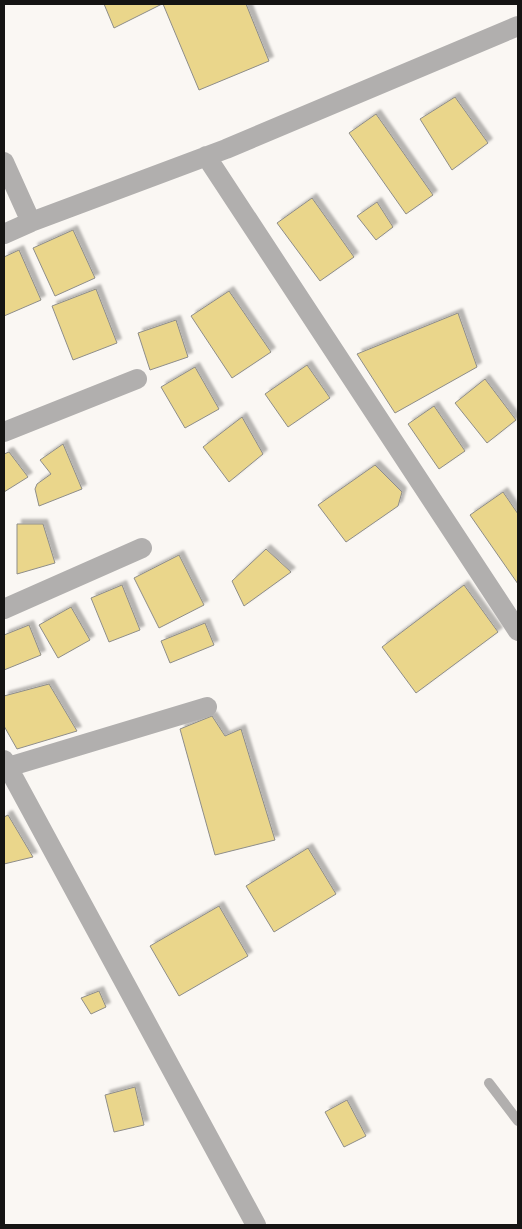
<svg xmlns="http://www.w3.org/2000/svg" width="522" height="1229" font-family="Commissioner,sans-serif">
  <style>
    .building { fill: #ead68b; stroke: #8e8d89; filter: url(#shadow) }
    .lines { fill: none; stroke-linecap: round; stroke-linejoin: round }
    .lane { stroke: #b1afae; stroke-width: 10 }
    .street { stroke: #b1afae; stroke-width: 20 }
  </style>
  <defs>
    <filter id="shadow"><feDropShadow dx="4.5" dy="-4.5" stdDeviation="1" flood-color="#0004"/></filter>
  </defs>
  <rect width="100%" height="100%" fill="#faf7f3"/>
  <!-- building -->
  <path class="building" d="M104 4H162L114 28Z
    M163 4H246L269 61 199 90Z
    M455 97 488 143 452 170 420 119Z
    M376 114 433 195 406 214 349 133Z
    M312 198 354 257 320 281 277 223Z
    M377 202 393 227 376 240 357 216Z
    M73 230 95 278 55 296 33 248Z
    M19 250 41 300 4 316V257Z
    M96 289 117 343 73 360 52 306Z
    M229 291 271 352 232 378 191 316Z
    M458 313 477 367 395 413 357 354Z
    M176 320 188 357 150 370 138 333Z
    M307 365 330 398 288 427 265 394Z
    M195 367 219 409 185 428 161 387Z
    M485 379 516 420 487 443 455 403Z
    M434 406 465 451 439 469 408 424Z
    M242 417 263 454 229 482 203 447Z
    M63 444 82 489 39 506 35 489 37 484 51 474 40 460Z
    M9 452 28 477 4 492V454Z
    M375 465 402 492 398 506 346 542 318 505Z
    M503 492 518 514V584L470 515Z
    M17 524H43L55 563 17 574Z
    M266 549 291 572 244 606 232 581Z
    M179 555 204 605 159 628 134 578Z
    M122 585 140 630 109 642 91 598Z
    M464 585 498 632 416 693 382 647Z
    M71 607 90 640 58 658 39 625Z
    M205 623 214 645 170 663 161 641Z
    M29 625 41 655 4 670V635Z
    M49 684 77 731 17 749 4 726V696Z
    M212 716 225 736 241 729 275 840 215 855 180 729Z
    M8 815 33 857 4 864V817Z
    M308 848 336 894 274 932 246 886Z
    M219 906 248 956 179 996 150 946Z
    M99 991 106 1007 91 1014 81 998Z
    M135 1087 144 1125 114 1132 105 1095Z
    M347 1100 366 1136 344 1147 325 1112Z"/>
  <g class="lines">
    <!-- lane -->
    <path class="lane" d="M489 1083 518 1121"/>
    <!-- street -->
    <path class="street" d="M206 156 518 631
      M4 162 31 222 4 234
      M31 222 226 149 518 26
      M4 432 137 379
      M4 609 142 548
      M4 760 256 1225
      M8 767 207 707"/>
  </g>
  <!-- border -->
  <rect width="522" height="1229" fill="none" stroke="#151413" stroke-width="10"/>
</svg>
